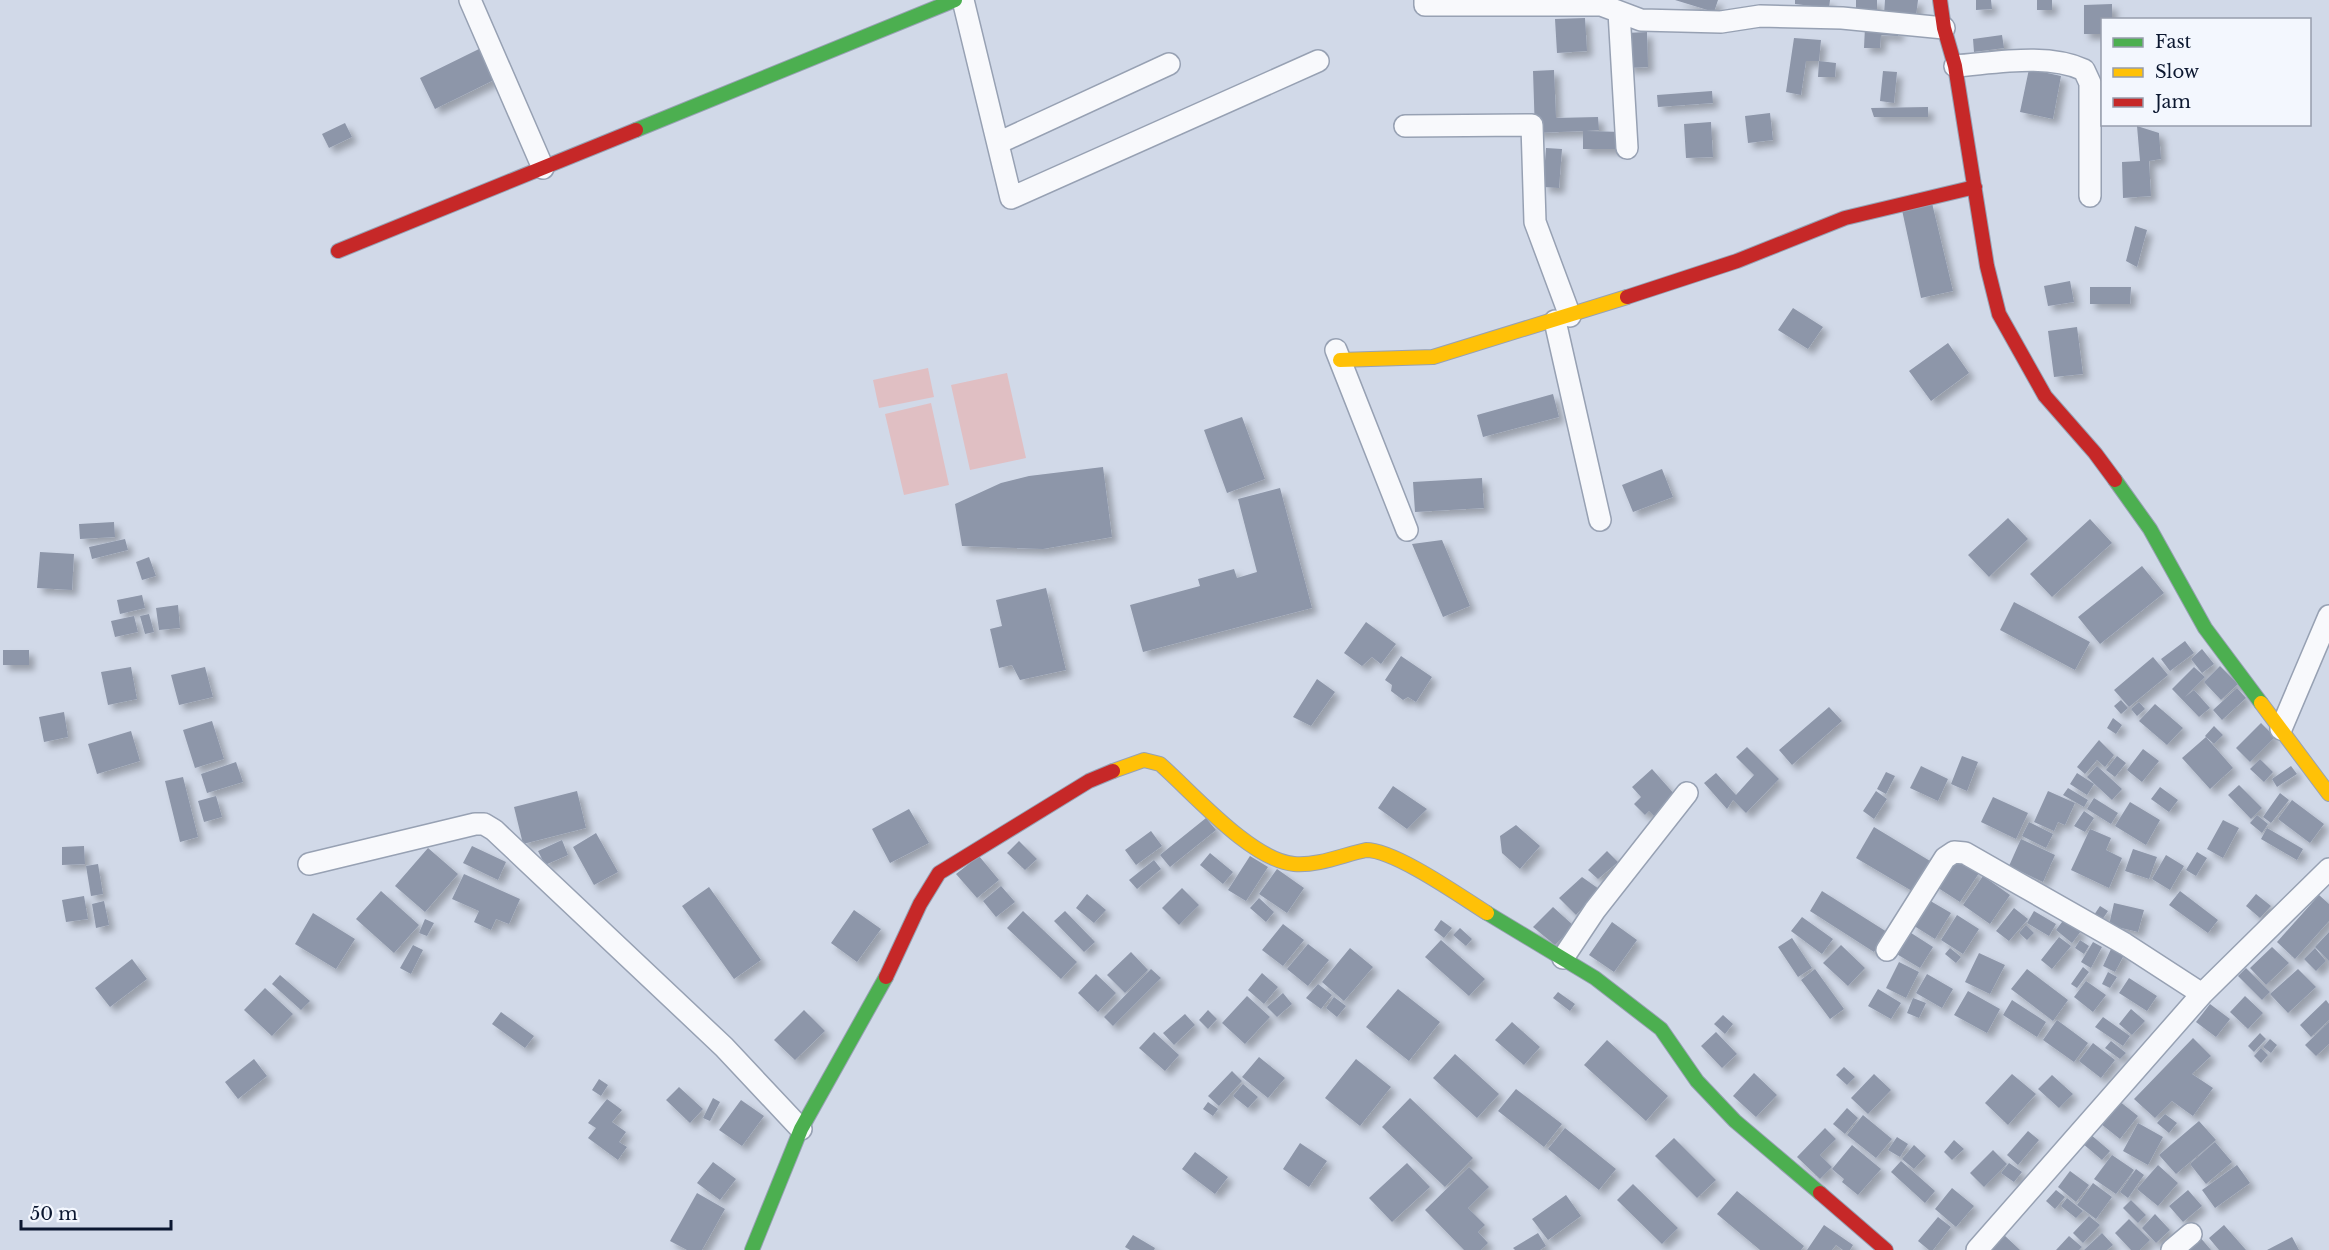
<svg xmlns="http://www.w3.org/2000/svg" width="2329" height="1250" font-family="'Libre Baskerville',serif">
  <style>
    .green { fill: #e0bfc3 }
    .building { fill: #8d96a9; filter: url(#shadow) }
    .lines { fill: none; stroke-linecap: round; stroke-linejoin: round }
    .street-casing { stroke: #97a1b3; stroke-width: 24 }
    .fast-casing { stroke: #97a1b3; stroke-width: 16 }
    .slow-casing { stroke: #97a1b3; stroke-width: 16 }
    .jam-casing { stroke: #97a1b3; stroke-width: 16 }
    .street { stroke: #f8f9fc; stroke-width: 21 }
    .fast { stroke: #4caf50; stroke-width: 14 }
    .slow { stroke: #ffc107; stroke-width: 14 }
    .jam { stroke: #c62828; stroke-width: 14 }
  </style>
  <defs>
    <filter id="shadow"><feDropShadow dx="5.5" dy="5.5" stdDeviation="3" flood-color="#0004"/></filter>
  </defs>
  <rect width="100%" height="100%" fill="#d1d9e8"/>
  <!-- green -->
  <path class="green" d="M928 368 934 397 879 408 873 380Z
    M1007 373 1026 458 970 470 951 385Z
    M931 403 949 485 904 495 885 414Z"/>
  <!-- building -->
  <path class="building" d="M1675 0H1718L1714 12Z
    M1795 0H1830L1829 8 1795 4Z
    M1856 0H1877V12L1856 11Z
    M1885 0H1918L1916 16 1884 14Z
    M1976 0H1991L1992 9 1976 10Z
    M2037 0H2052V10H2037Z
    M2112 4V20H2102V34H2084V5Z
    M1585 18 1587 51 1557 53 1555 19Z
    M1865 27 1899 28 1898 36 1881 35 1880 48H1864Z
    M1647 32 1648 67 1627 68 1626 33Z
    M2002 35 2004 48 1974 52 1973 39Z
    M1794 38 1821 40 1819 61H1806L1801 95 1786 92Z
    M479 49 494 80 435 109 420 78Z
    M1819 61 1836 63 1835 77H1818Z
    M2029 69 2061 76 2053 119 2020 112Z
    M1554 70 1556 118 1598 117 1599 130 1586 131 1622 132V149H1583V131L1535 133 1533 71Z
    M1883 71 1897 72 1894 103 1880 101Z
    M1712 91 1713 103 1658 107 1657 95Z
    M1928 107V117H1874L1871 108Z
    M1770 113 1773 140 1748 143 1745 116Z
    M1711 122 1713 157 1686 158 1684 124Z
    M345 123 352 137 329 148 322 134Z
    M2137 126 2159 133 2161 159 2149 161 2151 196 2123 198 2122 162 2140 161Z
    M1546 148 1562 149 1559 188 1543 187Z
    M1932 203 1953 291 1921 298 1902 210Z
    M2135 226 2147 230 2137 267 2126 261Z
    M2070 281 2074 302 2048 306 2044 286Z
    M2090 287H2131L2130 304H2090Z
    M1793 308 1823 327 1808 349 1778 330Z
    M2077 327 2083 374 2054 377 2048 331Z
    M1948 343 1969 373 1931 401 1909 371Z
    M1553 394 1559 417 1483 437 1477 415Z
    M1242 417 1265 479 1227 493 1204 430Z
    M1103 467 1112 537 1043 549 962 546 955 504 1001 483 1029 476Z
    M1662 469 1673 497 1633 512 1622 485Z
    M1482 478 1484 508 1415 512 1413 482Z
    M1280 488 1312 608 1143 652 1130 605 1200 586 1198 579 1234 569 1237 578 1257 572 1238 499Z
    M2008 518 2028 539 1989 577 1968 555Z
    M2090 519 2112 543 2052 597 2030 574Z
    M114 522 115 537 80 539 79 524Z
    M125 539 128 550 92 559 89 547Z
    M1442 540 1470 606 1443 617 1412 544Z
    M40 552 74 554 72 590 37 588Z
    M149 557 156 576 142 580 136 562Z
    M2142 566 2164 593 2100 644 2078 617Z
    M1046 588 1066 670 1020 680 1012 665 999 668 990 629 1002 626 996 600Z
    M142 595 145 608 120 614 117 600Z
    M2014 602 2090 642 2075 670 2000 630Z
    M178 605 180 628 159 630 156 608Z
    M149 614 154 632 145 634 140 616Z
    M134 616 138 632 115 637 111 621Z
    M1366 622 1396 644 1381 664 1372 657 1362 666 1344 653Z
    M2185 641 2194 653 2170 671 2161 659Z
    M2202 649 2214 664 2202 673 2191 659Z
    M3 650H29V665H3Z
    M1401 656 1432 677 1416 702 1408 697 1403 700 1391 691 1392 685 1385 680Z
    M2153 657 2168 675 2129 707 2114 690Z
    M2220 666 2238 684 2221 700 2204 682Z
    M131 667 137 699 108 705 101 672Z
    M205 667 213 697 179 705 171 675Z
    M2194 667 2205 677 2185 697 2194 690 2210 708 2199 717 2172 689Z
    M1317 679 1335 692 1311 726 1293 717Z
    M2237 688 2246 698 2222 720 2213 710Z
    M2121 700 2128 708 2121 714 2114 706Z
    M2139 702 2145 709 2137 716 2131 709Z
    M2155 704 2183 728 2167 745 2139 721Z
    M1829 707 1842 721 1792 765 1779 750Z
    M64 712 68 737 44 742 39 717Z
    M2113 718 2122 725 2116 734 2107 728Z
    M212 721 224 759 195 768 183 730Z
    M2261 723 2275 737 2250 762 2236 748Z
    M2214 726 2223 735 2214 744 2205 736Z
    M131 731 140 761 97 774 88 744Z
    M2206 737 2233 768 2210 789 2182 758Z
    M2099 740 2114 755 2105 767 2097 760 2085 774 2077 767Z
    M1747 747 1779 779 1746 813 1733 800 1727 809 1704 783 1716 773 1736 795 1754 775 1736 757Z
    M2143 749 2159 761 2142 782 2127 770Z
    M1962 756 1978 762 1967 791 1951 784Z
    M2117 756 2126 763 2115 777 2106 770Z
    M2260 759 2273 772 2264 782 2250 769Z
    M236 762 243 782 207 793 201 774Z
    M1921 766 1948 779 1938 801 1910 788Z
    M2097 766 2122 789 2112 800 2087 777Z
    M2291 766 2297 774 2277 787 2272 779Z
    M1652 769 1676 796 1654 816 1649 811 1645 815 1634 804 1641 797 1632 787Z
    M1886 772 1895 776 1886 794 1877 789Z
    M2077 773 2094 784 2087 795 2070 784Z
    M183 777 198 837 180 842 165 781Z
    M2239 785 2262 808 2251 819 2228 795Z
    M1393 786 1427 809 1407 829 1378 808Z
    M2160 787 2178 800 2169 812 2151 799Z
    M2068 788 2088 800 2084 807 2063 795Z
    M577 791 586 828 523 844 514 807Z
    M1876 791 1887 799 1874 819 1863 811Z
    M2048 791 2075 803 2065 825 2058 822 2054 831 2034 822Z
    M2280 793 2289 800 2271 823 2263 817Z
    M216 796 222 817 204 822 198 801Z
    M1993 797 2028 813 2016 839 1981 822Z
    M2094 798 2118 813 2111 824 2087 809Z
    M2292 800 2324 824 2310 843 2278 819Z
    M2130 802 2160 820 2146 845 2115 826Z
    M909 809 929 843 890 863 872 829Z
    M2084 811 2094 818 2085 832 2074 826Z
    M2257 815 2268 824 2262 833 2250 823Z
    M1206 818 1216 830 1170 867 1160 855Z
    M2223 820 2239 828 2223 858 2207 849Z
    M2029 822 2053 834 2046 848 2022 836Z
    M1516 825 1540 846 1520 869 1502 853 1500 836Z
    M1874 827 1930 861 1912 891 1856 858Z
    M2267 828 2303 849 2297 860 2261 839Z
    M2090 829 2111 838 2106 850 2122 858 2109 888 2071 870Z
    M1151 831 1162 846 1136 865 1125 850Z
    M596 833 618 872 594 885 573 847Z
    M2021 839 2055 855 2043 882 2009 866Z
    M562 840 568 855 545 865 538 851Z
    M1019 841 1037 859 1025 870 1007 853Z
    M84 846 85 864 62 865V847Z
    M472 846 506 862 498 880 463 863Z
    M428 848 458 874 425 912 395 886Z
    M2133 849 2157 857 2149 879 2125 871Z
    M1607 851 1618 862 1598 879 1588 870Z
    M2197 852 2207 858 2196 876 2186 870Z
    M1210 853 1233 872 1223 884 1200 865Z
    M1951 854 1979 873 1960 902 1932 884Z
    M2166 855 2184 866 2170 890 2152 879Z
    M979 856 999 880 977 898 956 874Z
    M1250 856 1268 867 1246 901 1228 890Z
    M1154 860 1161 869 1137 889 1129 880Z
    M98 864 103 894 91 896 86 866Z
    M1277 869 1304 888 1287 913 1259 894Z
    M464 874 520 899 509 924 496 919 491 930 474 922 479 911 452 899Z
    M1983 876 2010 895 1990 924 1963 905Z
    M1582 877 1599 889 1576 915 1559 898Z
    M1001 886 1015 902 996 917 983 901Z
    M709 887 761 960 734 979 682 906Z
    M1182 888 1199 905 1179 925 1162 908Z
    M381 891 419 925 394 953 356 919Z
    M1822 891 1887 932 1874 952 1810 911Z
    M2180 891 2218 920 2208 933 2169 905Z
    M1087 894 1106 910 1094 923 1076 908Z
    M2256 894 2271 906 2260 918 2246 906Z
    M2319 895 2329 904V921L2295 959 2277 942Z
    M84 896 88 919 66 922 62 900Z
    M1259 898 1274 912 1266 922 1250 908Z
    M1927 899 1951 913 1935 939 1911 924Z
    M104 901 109 925 96 928 92 904Z
    M2114 903 2144 910 2138 932 2109 925Z
    M2100 906 2108 911 2102 920 2094 915Z
    M1553 907 1574 926 1555 945 1533 927Z
    M2014 908 2028 919 2009 941 1996 931Z
    M854 910 881 929 857 962 831 943Z
    M1023 911 1077 962 1061 979 1007 928Z
    M1065 911 1095 942 1084 952 1054 921Z
    M2034 911 2056 924 2049 936 2027 923Z
    M313 913 355 939 336 969 295 944Z
    M1957 915 1979 929 1963 954 1941 940Z
    M1802 917 1833 939 1822 954 1791 931Z
    M2065 918 2081 931 2072 943 2056 930Z
    M425 919 434 923 427 936 419 933Z
    M1441 920 1452 928 1444 938 1434 930Z
    M1612 922 1637 940 1614 972 1589 955Z
    M1283 924 1304 940 1283 966 1262 950Z
    M2026 925 2034 933 2027 940 2019 933Z
    M1460 928 1472 939 1466 946 1453 935Z
    M1908 931 1933 947 1920 968 1895 953Z
    M2329 932V961L2315 947Z
    M2059 937 2071 946 2052 969 2041 960Z
    M1792 938 1812 968 1798 977 1778 947Z
    M1441 940 1485 979 1469 996 1425 957Z
    M2080 940 2089 946 2084 954 2075 948Z
    M2093 942 2102 947 2091 968 2081 962Z
    M1308 944 1329 960 1308 986 1287 969Z
    M413 945 423 950 411 974 400 968Z
    M1841 945 1865 968 1848 986 1823 963Z
    M2112 947 2125 953 2115 972 2103 966Z
    M2272 947 2289 963 2266 985 2250 968Z
    M1350 948 1373 967 1344 1001 1322 982Z
    M1950 948 1961 957 1956 963 1945 954Z
    M2315 948 2326 961 2316 971 2304 959Z
    M1131 952 1148 970 1125 993 1107 975Z
    M1979 953 2005 965 1990 994 1965 982Z
    M132 959 147 979 110 1007 95 988Z
    M1899 962 1919 972 1906 998 1886 988Z
    M2083 967 2089 972 2077 988 2071 984Z
    M2246 968 2270 992 2262 1000 2238 976Z
    M1151 969 1161 978 1113 1026 1104 1017Z
    M1815 969 1844 1009 1830 1019 1801 980Z
    M2027 969 2068 1000 2053 1021 2011 989Z
    M2298 969 2316 987 2288 1013 2270 994Z
    M2108 972 2117 977 2110 988 2102 984Z
    M1262 973 1278 987 1264 1004 1248 990Z
    M1096 974 1116 993 1098 1012 1078 993Z
    M1927 974 1953 989 1942 1008 1916 993Z
    M280 975 310 1001 301 1010 272 984Z
    M2129 978 2157 996 2147 1011 2119 993Z
    M2086 981 2106 995 2093 1012 2074 997Z
    M1318 984 1332 995 1321 1009 1306 998Z
    M265 988 293 1014 272 1036 244 1010Z
    M1398 989 1440 1022 1409 1061 1366 1027Z
    M1878 989 1901 1003 1891 1019 1868 1006Z
    M1968 991 2000 1009 1987 1033 1954 1015Z
    M1558 992 1575 1004 1570 1011 1553 998Z
    M1283 993 1292 1004 1277 1017 1267 1007Z
    M1247 996 1270 1017 1245 1044 1222 1023Z
    M2245 996 2263 1013 2248 1029 2230 1012Z
    M1334 997 1346 1006 1337 1017 1326 1008Z
    M1913 998 1926 1003 1919 1018 1907 1013Z
    M2012 1000 2046 1022 2037 1037 2003 1015Z
    M2326 1000 2329 1004V1020L2311 1037 2300 1025Z
    M2210 1004 2230 1019 2216 1037 2196 1022Z
    M2131 1009 2145 1021 2132 1035 2119 1024Z
    M804 1010 825 1031 795 1060 774 1040Z
    M1208 1010 1217 1019 1208 1029 1199 1020Z
    M501 1012 534 1036 525 1048 492 1024Z
    M1185 1014 1195 1025 1174 1045 1163 1033Z
    M1723 1015 1733 1024 1725 1034 1714 1024Z
    M2103 1017 2130 1036 2123 1046 2095 1027Z
    M2057 1020 2088 1043 2074 1062 2043 1040Z
    M1512 1022 1540 1047 1524 1065 1495 1040Z
    M2329 1022V1044L2316 1056 2305 1045Z
    M1154 1032 1179 1055 1165 1071 1139 1048Z
    M1716 1032 1737 1054 1722 1068 1701 1046Z
    M2260 1033 2266 1039 2254 1052 2248 1046Z
    M2193 1038 2211 1056 2192 1074 2213 1088 2193 1116 2172 1101 2155 1118 2134 1099Z
    M2270 1039 2277 1045 2271 1053 2263 1047Z
    M1607 1040 1668 1096 1646 1121 1584 1065Z
    M2111 1041 2126 1053 2120 1059 2105 1048Z
    M2093 1043 2115 1060 2101 1078 2079 1061Z
    M2261 1048 2268 1055 2261 1063 2254 1056Z
    M1455 1054 1499 1094 1477 1118 1433 1078Z
    M1259 1057 1285 1078 1268 1098 1242 1077Z
    M254 1059 267 1076 238 1099 225 1082Z
    M1356 1059 1391 1087 1360 1126 1325 1098Z
    M1844 1067 1855 1077 1847 1085 1836 1075Z
    M1232 1071 1242 1081 1219 1106 1208 1096Z
    M1754 1073 1777 1095 1756 1117 1733 1096Z
    M1874 1074 1891 1090 1868 1114 1851 1098Z
    M2012 1074 2036 1094 2008 1125 1985 1103Z
    M2052 1075 2073 1094 2059 1108 2038 1089Z
    M599 1079 608 1085 601 1096 592 1090Z
    M1243 1084 1258 1097 1248 1108 1233 1096Z
    M679 1087 703 1109 690 1123 666 1100Z
    M1516 1089 1562 1124 1544 1147 1498 1111Z
    M2114 1097 2138 1116 2120 1139 2096 1120Z
    M713 1098 720 1102 710 1121 703 1118Z
    M1410 1098 1473 1158 1445 1187 1382 1127Z
    M607 1099 622 1110 612 1122 626 1132 619 1142 627 1147 618 1160 588 1138 596 1128 588 1123Z
    M741 1100 764 1116 742 1146 719 1130Z
    M1208 1102 1218 1109 1213 1116 1203 1109Z
    M1847 1108 1858 1118 1845 1134 1833 1124Z
    M2165 1114 2177 1123 2169 1133 2157 1123Z
    M1863 1115 1892 1139 1876 1158 1847 1135Z
    M2199 1121 2216 1140 2176 1174 2159 1155Z
    M2138 1123 2163 1137 2148 1165 2123 1151Z
    M1565 1128 1616 1169 1599 1190 1548 1149Z
    M1825 1128 1836 1139 1820 1155 1832 1167 1820 1179 1797 1157Z
    M2028 1131 2039 1140 2018 1165 2007 1155Z
    M2090 1134 2110 1151 2102 1160 2082 1143Z
    M1897 1137 1908 1144 1900 1157 1888 1150Z
    M1674 1138 1716 1180 1697 1198 1655 1156Z
    M1954 1140 1964 1149 1952 1160 1944 1152Z
    M2215 1142 2232 1162 2206 1184 2190 1164Z
    M1300 1143 1327 1161 1309 1187 1283 1169Z
    M1852 1145 1881 1169 1858 1195 1842 1182 1844 1179 1832 1169Z
    M1914 1145 1926 1156 1914 1169 1902 1159Z
    M1993 1150 2007 1164 1984 1187 1970 1173Z
    M1195 1152 1228 1177 1215 1194 1182 1169Z
    M2112 1155 2134 1170 2116 1194 2094 1179Z
    M1901 1161 1935 1191 1925 1203 1891 1172Z
    M713 1162 736 1179 720 1200 697 1183Z
    M1407 1163 1430 1187 1392 1222 1369 1198Z
    M2009 1163 2022 1172 2014 1182 2001 1173Z
    M2158 1165 2178 1183 2158 1206 2137 1189Z
    M2237 1165 2250 1183 2215 1208 2202 1190Z
    M1469 1167 1489 1187 1468 1208 1485 1225 1478 1232 1488 1243 1481 1250H1464L1425 1210Z
    M2136 1169 2144 1175 2128 1198 2120 1192Z
    M2070 1171 2089 1185 2076 1202 2058 1187Z
    M2093 1183 2112 1197 2096 1219 2077 1205Z
    M1633 1184 1678 1228 1662 1244 1617 1200Z
    M1952 1188 1974 1206 1956 1227 1935 1209Z
    M2056 1190 2065 1197 2055 1209 2046 1201Z
    M2188 1190 2202 1206 2183 1222 2169 1206Z
    M1737 1191 1804 1246 1801 1250H1760L1717 1214Z
    M697 1193 725 1209 702 1250H687L670 1241Z
    M1566 1195 1581 1216 1548 1240 1532 1219Z
    M2067 1198 2083 1211 2076 1218 2061 1206Z
    M2131 1200 2146 1215 2138 1223 2123 1208Z
    M2155 1214 2170 1230 2156 1243 2142 1228Z
    M2089 1216 2100 1225 2083 1243 2073 1233Z
    M1938 1217 1951 1227 1933 1250H1929L1918 1241Z
    M2129 1219 2150 1240 2140 1250H2131L2115 1233Z
    M1824 1225 1853 1245 1850 1250H1843L1836 1245 1832 1250H1807Z
    M2224 1225 2246 1250H2219L2209 1238Z
    M1538 1233 1546 1246 1540 1250H1515L1513 1248Z
    M2102 1233 2113 1245 2107 1250H2084Z
    M2003 1234 2020 1250H1987Z
    M1133 1235 1155 1248 1154 1250H1130L1125 1247Z
    M2069 1236 2082 1247 2079 1250H2056Z
    M2199 1236 2211 1250H2183Z
    M2292 1237 2299 1250H2267Z"/>
  <g class="lines">
    <!-- street casing -->
    <g class="street-casing">
      <path id="street" d="M470 0 543 168
        M963 0 1011 198 1318 61
        M1425 0V5H1601L1641 20 1721 22 1760 16 1842 18 1944 28
        M1619 12 1627 148
        M1955 66C1996 63 2047 53 2084 70L2090 83V196
        M1405 126 1532 125 1535 222 1570 316
        M998 143 1169 64
        M1555 321 1600 520
        M1336 350 1407 530
        M2281 729 2329 616
        M309 864 475 824H484L494 830 724 1047 801 1129
        M1887 950 1945 858 1954 852 1965 853 2125 944 2202 994
        M1563 958 1595 910 1687 793
        M1977 1250 2202 994 2329 869
        M2172 1250 2191 1234"/>
    </g>
    <!-- fast casing -->
    <g class="fast-casing">
      <path id="fast" d="M636 130 955 0
        M2115 480 2150 529 2205 628 2261 703
        M1487 913 1595 978 1661 1029 1697 1081 1735 1121 1820 1193
        M752 1250 801 1129 886 977"/>
    </g>
    <!-- slow casing -->
    <g class="slow-casing">
      <path id="slow" d="M1340 360 1433 357 1627 297
        M2261 703 2329 794
        M1113 771 1144 760 1160 764C1193 793 1251 860 1294 864 1318 866 1343 855 1366 850 1395 850 1460 896 1487 913"/>
    </g>
    <!-- jam casing -->
    <g class="jam-casing">
      <path id="jam" d="M1940 0 1944 28 1955 66 1987 266 1999 314 2045 396 2095 453 2115 480
        M338 251 636 130
        M1627 297 1737 261 1845 218 1975 187
        M886 977 920 904 939 873 1089 781 1113 771
        M1820 1193 1886 1250"/>
    </g>
    <!-- street -->
    <use href="#street" class="street"/>
    <!-- fast -->
    <use href="#fast" class="fast"/>
    <!-- slow -->
    <use href="#slow" class="slow"/>
    <!-- jam -->
    <use href="#jam" class="jam"/>
  </g>
  <!-- legend -->
  <rect x="2101" y="18" width="210" height="108" fill="#f3f7fe" stroke="#969dac" stroke-width="1.5"/>
  <rect x="2113" y="38" width="30" height="9" fill="#4caf50" stroke="#969dac" stroke-width="1.5"/>
  <text x="2155" y="48" font-size="18" fill="#0b1730">Fast</text>
  <rect x="2113" y="68" width="30" height="9" fill="#ffc107" stroke="#969dac" stroke-width="1.5"/>
  <text x="2155" y="78" font-size="18" fill="#0b1730">Slow</text>
  <rect x="2113" y="98" width="30" height="9" fill="#c62828" stroke="#969dac" stroke-width="1.5"/>
  <text x="2155" y="108" font-size="18" fill="#0b1730">Jam</text>
  <!-- scale -->
  <path d="M21 1220v9h150v-9" fill="none" stroke="#0b1730" stroke-width="3"/>
  <text x="30" y="1220" font-size="18" fill="#0b1730" stroke="#f3f7fe" stroke-width="4.5" paint-order="stroke">50 m</text>
</svg>
